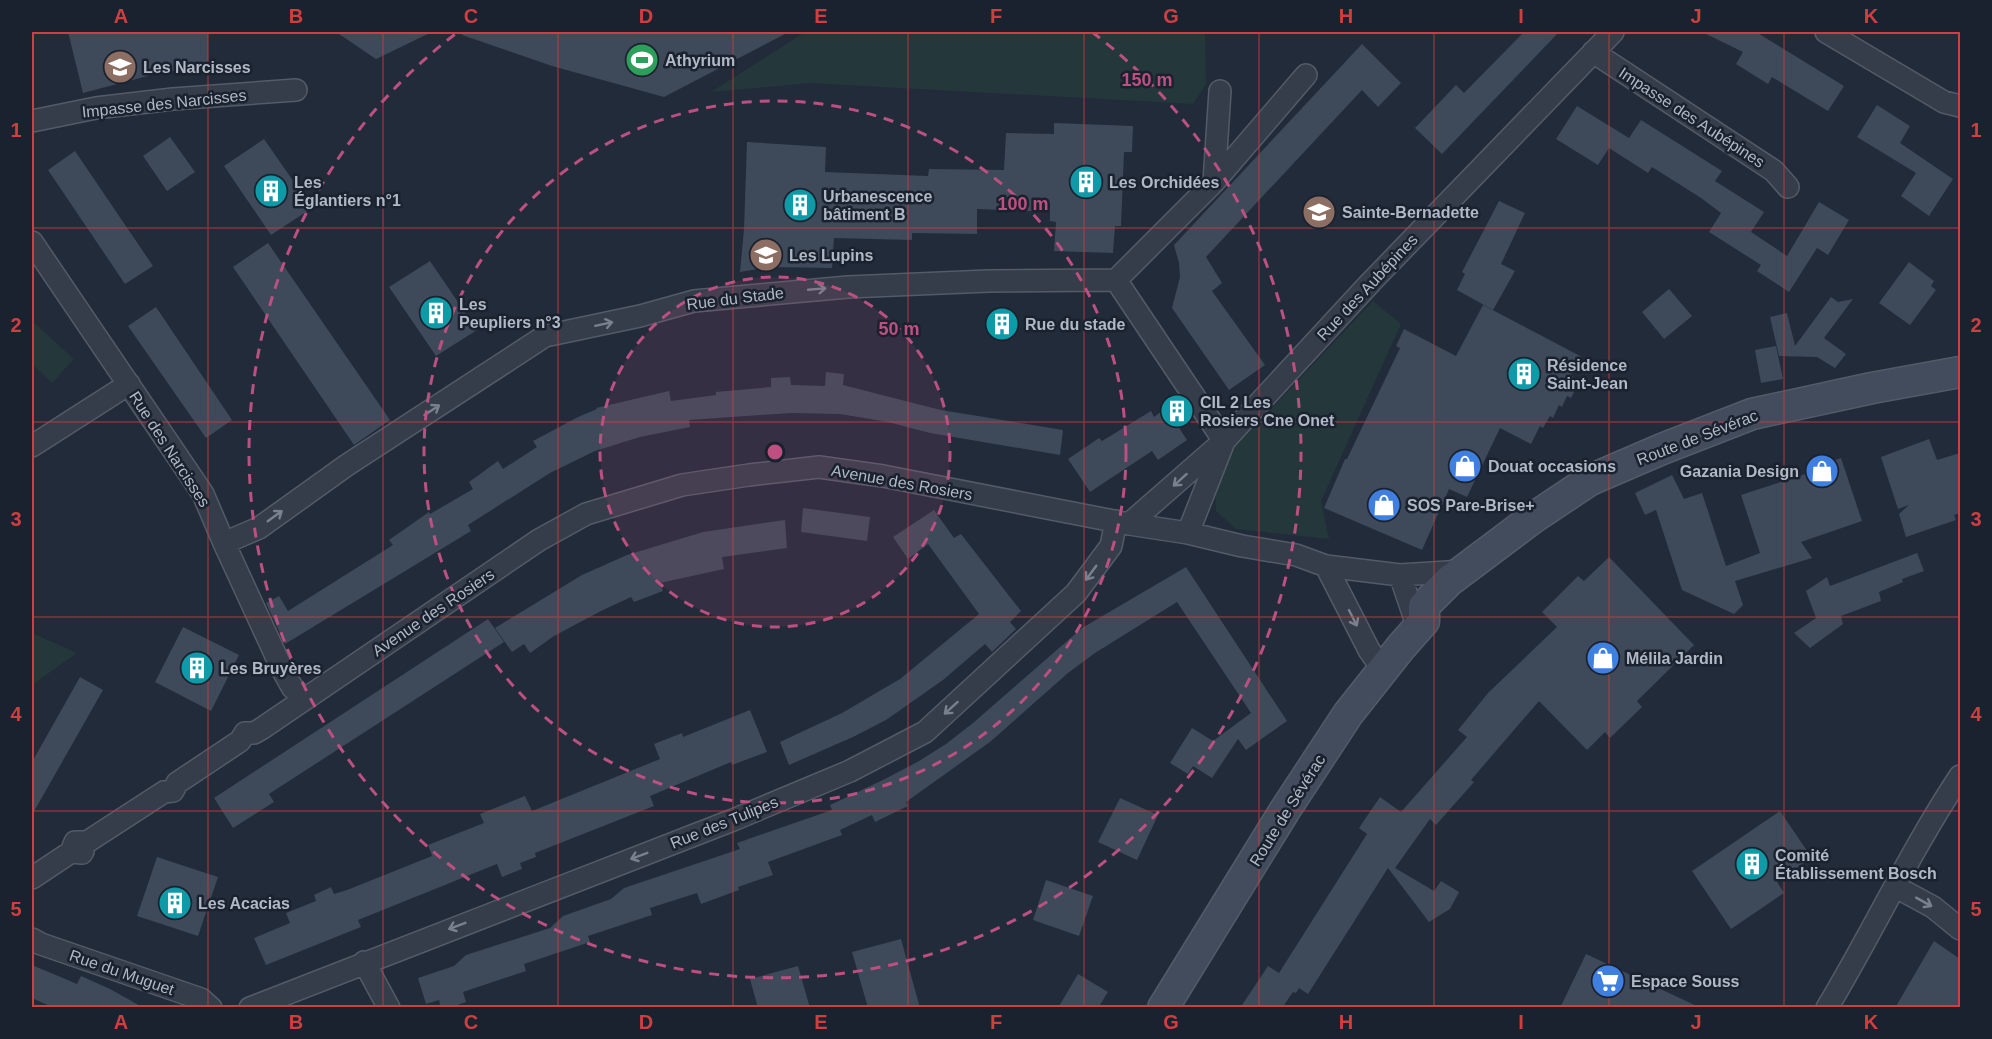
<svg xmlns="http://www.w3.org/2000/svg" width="1992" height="1039" font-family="Arial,sans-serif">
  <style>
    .green { fill: #24373b }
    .building { fill: #3e4959 }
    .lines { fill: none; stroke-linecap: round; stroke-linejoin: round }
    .street-casing { stroke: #535b68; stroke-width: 24 }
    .secondary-casing { stroke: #535b68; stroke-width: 33 }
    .street { stroke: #353d4a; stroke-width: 21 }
    .secondary { stroke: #434c5d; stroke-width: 30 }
    .oneway { stroke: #79818e }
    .grid { fill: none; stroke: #d03e40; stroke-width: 1.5; stroke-opacity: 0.55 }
    .ring { fill: none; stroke: #bc5080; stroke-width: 3; stroke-dasharray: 10 8 }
    .labels { text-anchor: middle; stroke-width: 5; stroke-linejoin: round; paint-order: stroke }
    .poi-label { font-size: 16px; font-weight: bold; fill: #b0b8c6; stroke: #1b222f; text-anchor: start }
    .street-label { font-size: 16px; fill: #b0b8c6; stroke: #1b222f }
    .centre { fill: #bc5080; stroke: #1b222f; stroke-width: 3 }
    .ring-label { font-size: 18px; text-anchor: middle; font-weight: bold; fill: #bc5080; stroke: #1b222f; stroke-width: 5; stroke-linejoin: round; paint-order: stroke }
    .neatline { fill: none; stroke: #d03e40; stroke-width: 2 }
    .grid-label { font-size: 20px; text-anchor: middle; font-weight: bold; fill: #d03e40 }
  </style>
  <rect width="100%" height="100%" fill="#222b3a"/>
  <!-- green -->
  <path class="green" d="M805 32H1205L1206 84 1193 104 811 83 711 92Z
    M1373 301 1401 324 1321 501 1329 539 1236 529 1216 511 1215 489 1234 448Z
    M32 321 74 359 52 383 32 364Z
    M32 633 77 653 32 685Z"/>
  <!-- building -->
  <path class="building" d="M68 32H208V66L159 73 83 93Z
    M336 32H432L376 59Z
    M463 32H789L664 97 552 66 462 35Z
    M1524 32H1559L1442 154 1415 128 1456 85 1464 93Z
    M1702 32H1756L1844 86 1828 111 1772 77 1768 84 1736 64 1743 52Z
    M1362 44 1401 83 1378 107 1362 90 1206 257 1222 283 1212 291 1265 365 1229 390 1172 308 1180 277 1179 263 1174 245Z
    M1877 105 1910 126 1900 143 1953 179 1929 216 1901 196 1916 173 1857 137Z
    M1577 106 1629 138 1641 120 1722 171 1715 181 1764 212 1751 232 1787 256 1819 202 1849 220 1828 255 1817 248 1789 292 1757 271 1761 265 1709 232 1721 213 1701 198 1652 167 1648 173 1609 148 1598 165 1556 139Z
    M1054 123 1133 126 1132 152H1124L1121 226H1115L1113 253 1054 251 1056 222 1050 221V212L977 209V234L912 233V240L834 238 832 268 770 267 740 272 744 229 747 142 826 147 825 172 928 176 929 169 1004 170 1006 133 1054 134Z
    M170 137 195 172 167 191 143 156Z
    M264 139 312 208 271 235 224 166Z
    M75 151 153 266 125 284 48 170Z
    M1499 201 1525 213 1501 264 1515 271 1493 310 1457 290 1465 274 1462 272Z
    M268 243 390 420 354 445 233 267Z
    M430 261 477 330 436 356 389 287Z
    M1909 262 1934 281 1931 286 1936 290 1910 325 1879 303Z
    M1669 289 1692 316 1664 339 1642 312Z
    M1831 297 1838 302 1853 299 1824 338 1846 354 1835 368 1817 357 1779 356 1770 317 1787 313 1795 346Z
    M1483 305 1582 357 1571 375 1579 382 1571 398 1567 396 1562 407 1559 405 1553 418 1550 416 1543 428 1540 426 1531 444 1500 428 1467 497 1449 489 1422 550 1324 508 1345 459H1347L1400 348 1396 346 1404 329 1456 356Z
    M156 307 232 420 206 438 128 326Z
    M1776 346 1783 379 1761 383 1755 350Z
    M826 372 844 374 843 385 917 404 941 410 1063 430 1060 455 930 433 888 422 840 414 791 413 689 420 690 427 640 437 595 451 550 473 468 525 471 531 285 644 266 603 279 596 288 611 393 545 389 540 429 512 430 514 473 489 469 482 498 461 503 469 537 447 533 441 578 417 597 409 596 408 669 391 671 401 716 395V392L771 387V378L790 377 791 385 825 386Z
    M1166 408 1187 440 1158 460 1152 451 1090 492 1068 459 1099 438 1102 441 1151 411 1154 417Z
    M1929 439 1937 460 1960 453V513L1954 515 1956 520 1906 537 1899 514 1909 505 1898 509 1881 457Z
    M1841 458 1862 521 1801 542 1812 558 1735 581 1743 605 1734 614 1682 590 1656 510 1645 515 1635 493 1672 475 1684 499 1702 493 1726 566 1760 553 1741 495 1808 473 1807 469Z
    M803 508 870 517 867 541 801 532Z
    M934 510 954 538 961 534 1021 611 1010 622 1016 629 992 652 985 644 943 680 886 720 853 737 789 765 780 742 842 713 900 679 979 614 928 544 908 559 893 537Z
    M785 520 787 548 722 557 724 569 660 583 663 591 634 602 631 597 601 611 554 636 530 653 524 644 512 652 495 628 582 575 627 555 703 532Z
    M1917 553 1924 571 1902 579 1903 582 1879 592 1881 601 1841 616 1843 624 1810 648 1794 633 1816 618 1806 591 1827 577 1830 586Z
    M1609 557 1694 645 1637 701 1642 707 1610 738 1605 732 1587 750 1539 701 1471 780 1474 782 1436 825 1430 819 1395 868 1434 891 1441 881 1459 892 1450 909 1429 922 1388 868 1308 994 1299 988 1296 993 1293 992 1282 1008H1240L1268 966 1279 973 1367 834 1359 828 1380 797 1401 812 1467 737 1458 730 1488 693 1557 627 1542 612 1578 576 1584 581Z
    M1186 567 1287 721 1246 750 1238 739 1212 778 1193 766 1188 774 1170 763 1192 728 1213 741 1251 713 1177 602 1095 653 1068 673 990 742 906 802 908 806 875 822 872 815 840 830 842 835 768 862 773 875 738 887 739 890 701 904 697 893 650 908 652 915 588 936 590 942 524 964 526 971 463 992 466 1002 449 1008H441L439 1000 426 1004 418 978 454 966 466 955 550 928 563 916 611 899 624 888 740 849 737 843 832 810 830 805 885 779 919 761 946 744 973 723 1082 628Z
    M488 619 504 642 269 794 274 802 233 828 214 798Z
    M183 627 239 655 211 711 155 682Z
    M80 677 103 690 32 815V762Z
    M750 710 767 752 732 765 731 762 650 796 654 806 535 853 536 857 520 863 522 869 502 877 497 864 358 920 361 927 266 965 254 938 290 923 286 913 316 901 314 895 331 887 334 894 347 890 432 856 428 845 484 823 480 814 525 796 532 811 660 759 654 744 682 733 683 737Z
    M1120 798 1158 815 1137 860 1098 842Z
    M1780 811 1812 858 1777 882 1784 893 1731 929 1692 871Z
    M157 857 218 877 198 936 137 916Z
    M1046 880 1093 896 1079 936 1033 920Z
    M901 939 920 1008H868L852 952Z
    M1934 941 1960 959V1008H1895Z
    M1586 954 1701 1008H1560Z
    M32 965 77 984 81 976 110 989 144 1008H54L32 998Z
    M798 966 810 1008H758L750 979Z
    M1078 974 1108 992 1098 1008H1058Z"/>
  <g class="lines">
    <!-- street casing -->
    <g class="street-casing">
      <path id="street" d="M1826 32 1944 102 1960 106
        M1593 52 1774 171 1788 187
        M32 121 96 108 173 99 296 90
        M1214 182 1220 91
        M32 242 203 494 224 543 282 669 292 687 304 699
        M1116 280 1214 182 1306 75
        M1116 280 1224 441
        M32 446 129 384
        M1129 524 1224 441 1371 282 1613 32
        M1188 533 1223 444
        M224 543 259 528 347 465 545 336 640 316 694 301 848 287 988 281 1116 280
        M1326 566 1369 650 1383 670
        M1400 575 1418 628
        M71 852 75 842H87L164 792 173 791 177 783 240 741 245 733H254L261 729 539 540 586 514 682 485 749 475 819 467 883 476 1129 524 1188 533 1242 546 1296 555 1326 566 1400 575 1463 571
        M32 878 71 852 82 853 83 851
        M1896 887 1933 907 1960 929
        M32 939 41 944 201 999 211 1008
        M364 962 389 1008
        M250 1008 733 820 850 771 925 732 1076 593 1111 546 1116 521
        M1827 1008C1873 931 1911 850 1960 776"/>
    </g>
    <!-- secondary casing -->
    <g class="secondary-casing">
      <path id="secondary" d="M1163 1008 1285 810 1348 714 1401 647 1424 621V606L1449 581 1533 518 1590 480 1662 449 1752 414 1872 388 1960 372"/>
    </g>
    <!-- street -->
    <use href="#street" class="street"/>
    <!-- secondary -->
    <use href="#secondary" class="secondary"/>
  </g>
  <!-- one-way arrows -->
  <defs><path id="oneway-shaft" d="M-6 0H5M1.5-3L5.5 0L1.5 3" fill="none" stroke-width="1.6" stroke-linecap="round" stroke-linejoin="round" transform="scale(1.5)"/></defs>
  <g class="oneway">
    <use href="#oneway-shaft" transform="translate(817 289) rotate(-5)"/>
    <use href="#oneway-shaft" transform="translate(604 324) rotate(-12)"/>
    <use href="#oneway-shaft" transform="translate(432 410) rotate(-33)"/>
    <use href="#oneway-shaft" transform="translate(1180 480) rotate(138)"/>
    <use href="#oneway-shaft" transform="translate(275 516) rotate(-36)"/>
    <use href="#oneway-shaft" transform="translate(1091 573) rotate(126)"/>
    <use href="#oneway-shaft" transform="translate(1353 618) rotate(63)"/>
    <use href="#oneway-shaft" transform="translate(951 708) rotate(138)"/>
    <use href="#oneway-shaft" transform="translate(639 856) rotate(159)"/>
    <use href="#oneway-shaft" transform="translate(1924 902) rotate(29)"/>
    <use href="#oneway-shaft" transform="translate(457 926) rotate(159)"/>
  </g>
  <!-- grid -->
  <path class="grid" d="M208 32V1008M383 32V1008M558 32V1008M733 32V1008M908 32V1008M1084 32V1008M1259 32V1008M1434 32V1008M1609 32V1008M1784 32V1008M32 228H1960M32 422H1960M32 617H1960M32 811H1960"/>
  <!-- distance rings -->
  <circle cx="775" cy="452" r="175" fill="#bc5080" fill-opacity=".12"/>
  <g class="ring">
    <circle cx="775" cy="452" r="175"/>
    <circle cx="775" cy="452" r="351"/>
    <path d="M1092 32A526 526 0 1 1 458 32"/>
  </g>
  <!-- icons -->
  <defs>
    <g id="stadium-disc" transform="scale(1.725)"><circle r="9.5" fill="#2e9e5b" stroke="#1b222f"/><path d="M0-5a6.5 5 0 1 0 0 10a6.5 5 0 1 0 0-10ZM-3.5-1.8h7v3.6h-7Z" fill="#fff"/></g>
    <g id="school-disc" transform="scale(1.725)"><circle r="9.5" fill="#8d6e63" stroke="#1b222f"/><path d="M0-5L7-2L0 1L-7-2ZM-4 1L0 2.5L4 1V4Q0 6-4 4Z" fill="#fff"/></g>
    <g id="building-disc" transform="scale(1.725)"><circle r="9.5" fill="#0f9aa8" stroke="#1b222f"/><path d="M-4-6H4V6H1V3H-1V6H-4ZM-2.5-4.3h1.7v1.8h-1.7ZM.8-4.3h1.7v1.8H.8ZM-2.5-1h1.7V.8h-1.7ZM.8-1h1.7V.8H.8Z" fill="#fff"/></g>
    <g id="shop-disc" transform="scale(1.725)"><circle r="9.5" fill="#3f7fe0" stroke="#1b222f"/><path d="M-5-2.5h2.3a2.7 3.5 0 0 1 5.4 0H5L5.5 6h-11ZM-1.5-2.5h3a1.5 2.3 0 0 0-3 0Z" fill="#fff"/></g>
    <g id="supermarket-disc" transform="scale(1.725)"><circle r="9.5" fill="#3f7fe0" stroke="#1b222f"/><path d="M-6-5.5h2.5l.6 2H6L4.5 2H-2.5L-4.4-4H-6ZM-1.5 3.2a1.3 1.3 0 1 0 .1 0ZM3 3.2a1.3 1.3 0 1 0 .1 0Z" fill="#fff"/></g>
  </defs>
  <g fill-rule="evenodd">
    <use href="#stadium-disc" x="642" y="60"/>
    <use href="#school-disc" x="120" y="67"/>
    <use href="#building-disc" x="1086" y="182"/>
    <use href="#building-disc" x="271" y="191"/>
    <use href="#building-disc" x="800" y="205"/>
    <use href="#school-disc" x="1319" y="212"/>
    <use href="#school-disc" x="766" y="255"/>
    <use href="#building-disc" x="436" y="313"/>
    <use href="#building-disc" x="1002" y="324"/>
    <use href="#building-disc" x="1524" y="374"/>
    <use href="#building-disc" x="1177" y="411"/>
    <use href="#shop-disc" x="1465" y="466"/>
    <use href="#shop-disc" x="1822" y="471"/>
    <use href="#shop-disc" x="1384" y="505"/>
    <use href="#shop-disc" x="1603" y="658"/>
    <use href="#building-disc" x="197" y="668"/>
    <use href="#building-disc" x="1752" y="864"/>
    <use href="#building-disc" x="175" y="903"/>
    <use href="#supermarket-disc" x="1608" y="981"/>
  </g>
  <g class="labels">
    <!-- poi labels -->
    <g class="poi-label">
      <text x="665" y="66">Athyrium</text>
      <text x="143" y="73">Les Narcisses</text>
      <text x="294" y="188">Les<tspan x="294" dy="18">Églantiers n°1</tspan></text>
      <text x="1109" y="188">Les Orchidées</text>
      <text x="823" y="202">Urbanescence<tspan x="823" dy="18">bâtiment B</tspan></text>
      <text x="1342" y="218">Sainte-Bernadette</text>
      <text x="789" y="261">Les Lupins</text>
      <text x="459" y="310">Les<tspan x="459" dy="18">Peupliers n°3</tspan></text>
      <text x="1025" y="330">Rue du stade</text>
      <text x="1547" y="371">Résidence<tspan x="1547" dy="18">Saint-Jean</tspan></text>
      <text x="1200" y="408">CIL 2 Les<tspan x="1200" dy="18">Rosiers Cne Onet</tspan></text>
      <text x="1488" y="472">Douat occasions</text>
      <text x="1799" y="477" text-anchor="end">Gazania Design</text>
      <text x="1407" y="511">SOS Pare-Brise+</text>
      <text x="1626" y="664">Mélila Jardin</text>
      <text x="220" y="674">Les Bruyères</text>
      <text x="1775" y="861">Comité<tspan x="1775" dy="18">Établissement Bosch</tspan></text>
      <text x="198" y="909">Les Acacias</text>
      <text x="1631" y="987">Espace Souss</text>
    </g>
    <!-- street labels -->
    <g class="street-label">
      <text transform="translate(164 103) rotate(-6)" y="6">Impasse des Narcisses</text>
      <text transform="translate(1692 117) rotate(33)" y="6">Impasse des Aubépines</text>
      <text transform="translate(1367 287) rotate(-47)" y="6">Rue des Aubépines</text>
      <text transform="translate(735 298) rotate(-7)" y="6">Rue du Stade</text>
      <text transform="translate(1697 437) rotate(-21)" y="6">Route de Sévérac</text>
      <text transform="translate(170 449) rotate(57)" y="6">Rue des Narcisses</text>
      <text transform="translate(902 482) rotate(10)" y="6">Avenue des Rosiers</text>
      <text transform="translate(433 612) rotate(-34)" y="6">Avenue des Rosiers</text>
      <text transform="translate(1287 810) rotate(-58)" y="6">Route de Sévérac</text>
      <text transform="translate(724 822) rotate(-22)" y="6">Rue des Tulipes</text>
      <text transform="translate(122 972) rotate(19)" y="6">Rue du Muguet</text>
    </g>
  </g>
  <circle cx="775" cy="452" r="9" class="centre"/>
  <g class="ring-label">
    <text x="1147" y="86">150 m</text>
    <text x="1023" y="210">100 m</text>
    <text x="899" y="335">50 m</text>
  </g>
  <!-- border -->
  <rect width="1992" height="1039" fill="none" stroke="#1b222f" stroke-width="66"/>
  <rect x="33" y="33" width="1926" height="973" class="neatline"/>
  <g class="grid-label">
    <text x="121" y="23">A</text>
    <text x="296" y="23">B</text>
    <text x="471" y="23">C</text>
    <text x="646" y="23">D</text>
    <text x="821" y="23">E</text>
    <text x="996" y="23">F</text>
    <text x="1171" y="23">G</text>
    <text x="1346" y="23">H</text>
    <text x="1521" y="23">I</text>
    <text x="1696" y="23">J</text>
    <text x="1871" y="23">K</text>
    <text x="16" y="137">1</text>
    <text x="1976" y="137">1</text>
    <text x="16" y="332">2</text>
    <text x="1976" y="332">2</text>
    <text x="16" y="526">3</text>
    <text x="1976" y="526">3</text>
    <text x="16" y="721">4</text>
    <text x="1976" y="721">4</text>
    <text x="16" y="916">5</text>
    <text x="1976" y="916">5</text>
    <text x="121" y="1029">A</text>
    <text x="296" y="1029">B</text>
    <text x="471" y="1029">C</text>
    <text x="646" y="1029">D</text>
    <text x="821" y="1029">E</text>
    <text x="996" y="1029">F</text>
    <text x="1171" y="1029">G</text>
    <text x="1346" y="1029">H</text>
    <text x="1521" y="1029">I</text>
    <text x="1696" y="1029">J</text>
    <text x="1871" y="1029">K</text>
  </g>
</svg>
